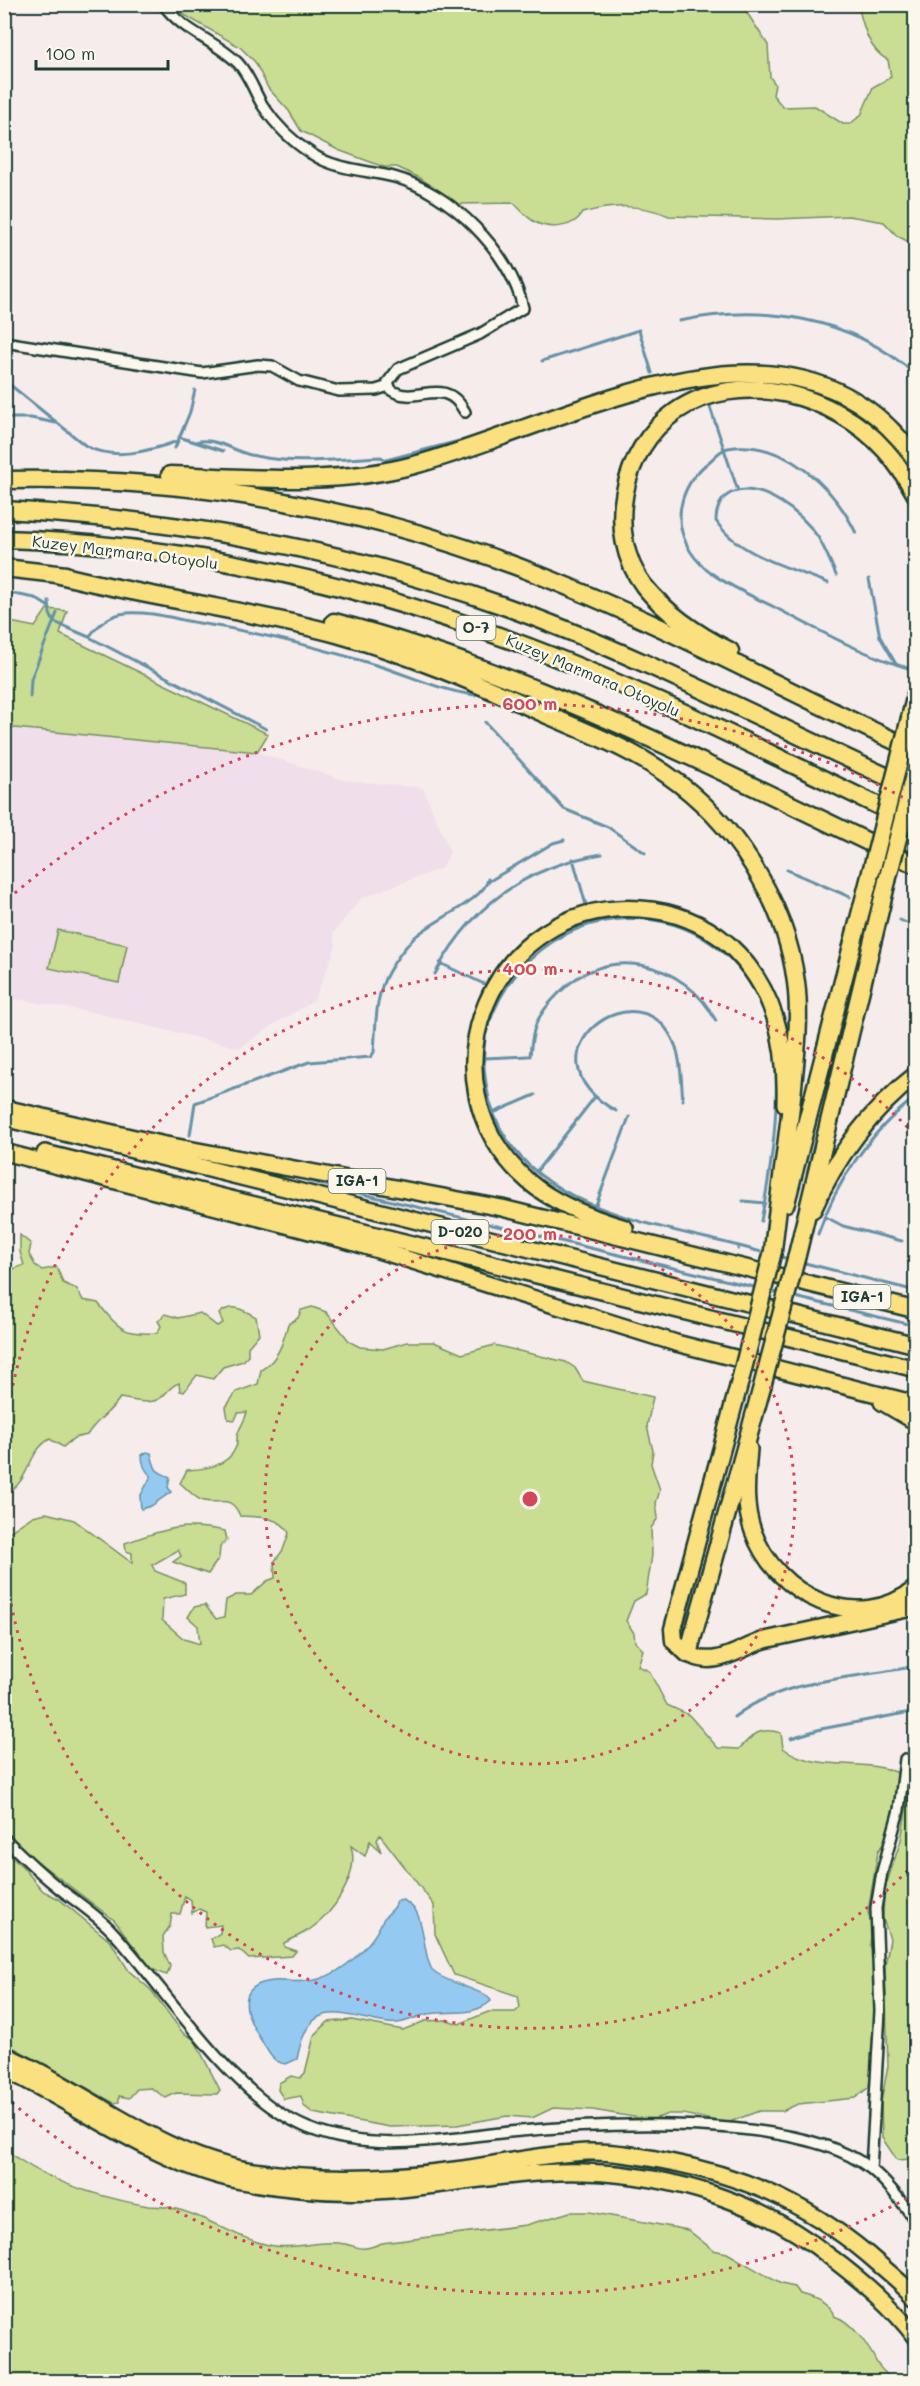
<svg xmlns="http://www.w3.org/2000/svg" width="920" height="2386" font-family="Mali,sans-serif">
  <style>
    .built { fill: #f0deea }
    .green { fill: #c9de93; stroke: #748e64; stroke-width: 1.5 }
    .water { fill: #94c9f2; stroke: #6591a6; stroke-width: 1.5 }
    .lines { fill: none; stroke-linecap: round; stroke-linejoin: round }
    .stream { stroke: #6591a6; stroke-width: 3 }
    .minor-casing { stroke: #1f3d34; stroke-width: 14 }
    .primary-casing { stroke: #1f3d34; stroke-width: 20 }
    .trunk-casing { stroke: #1f3d34; stroke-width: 20 }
    .motorway-casing { stroke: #1f3d34; stroke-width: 21 }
    .minor { stroke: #fbf7ec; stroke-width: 9 }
    .primary { stroke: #fbe080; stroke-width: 15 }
    .trunk { stroke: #fbe080; stroke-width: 15 }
    .motorway { stroke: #fbe080; stroke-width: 16 }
    .motorway-bridge-casing { stroke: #1f3d34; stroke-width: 21; stroke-linecap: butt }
    .motorway-bridge { stroke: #fbe080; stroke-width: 16 }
    .ring { fill: none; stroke: #d1495b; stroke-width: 3; stroke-dasharray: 3 6 }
    .labels { text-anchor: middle; stroke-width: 5; stroke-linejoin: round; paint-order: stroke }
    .shield { fill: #fbf7ec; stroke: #61756b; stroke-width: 1.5 }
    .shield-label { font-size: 15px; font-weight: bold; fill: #1f3d34 }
    .street-label { font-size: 16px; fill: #1f3d34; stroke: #fbf7ec }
    .centre { fill: #d1495b; stroke: #fbf7ec; stroke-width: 3 }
    .ring-label { font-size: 18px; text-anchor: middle; font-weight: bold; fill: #d1495b; stroke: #fbf7ec; stroke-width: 5; stroke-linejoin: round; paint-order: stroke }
  </style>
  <rect width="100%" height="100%" fill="#f6eceb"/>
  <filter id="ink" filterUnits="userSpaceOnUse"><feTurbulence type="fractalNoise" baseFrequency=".0167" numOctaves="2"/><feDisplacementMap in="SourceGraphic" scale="12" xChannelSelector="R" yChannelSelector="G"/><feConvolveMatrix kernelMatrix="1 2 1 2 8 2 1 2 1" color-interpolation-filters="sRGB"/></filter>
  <g filter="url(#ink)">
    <!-- built -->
    <path class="built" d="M4 727 257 752 343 780 423 788 450 852 442 868 361 898 333 933 336 946 314 1001 276 1023 240 1048 91 1012 5 997Z"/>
    <!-- green -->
    <path class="green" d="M176 5H742L768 45 770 77 775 84 773 95 783 107 815 106 843 124H850L861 115 873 87 891 77 888 60C868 50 863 25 858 5H915V245L897 236 884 222 849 216 777 219 669 216C639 203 613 205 582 213 575 228 549 230 535 222 527 218 520 209 514 203L457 204 420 178 397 167H384L338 150 301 131 289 111 268 88 255 62 240 47 181 13Z
      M47 609 67 611 60 634 268 734 257 752 5 727V621L35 627Z
      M58 930 127 945 119 983 49 968Z
      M20 1235 31 1244 29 1254 35 1265 42 1270 57 1267 63 1283 77 1289 83 1300 98 1303C119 1329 123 1335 157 1333L161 1326 158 1321 165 1314 178 1318 200 1313 217 1326 223 1323 219 1314C232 1302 243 1310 256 1317L259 1334 248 1347V1356L243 1361 223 1367 213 1379 197 1375 184 1392 180 1391 179 1383C172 1385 169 1390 164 1395 153 1407 134 1400 120 1398 110 1413 97 1419 87 1435L74 1438 63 1447 50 1439C29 1450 30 1477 11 1491L5 1490V1272L24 1265 20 1252Z
      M312 1307 326 1312 350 1342 360 1347 383 1349 407 1342H434L462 1354 494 1345 566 1362 575 1368 583 1381 653 1397 647 1426 653 1451 651 1464 660 1490 656 1503 658 1518 651 1528 652 1555 646 1594 634 1601 626 1621 634 1633 635 1642 643 1650 638 1666 649 1671 667 1705 689 1715 718 1748 739 1749C754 1733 760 1727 781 1733L783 1748C817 1773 862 1757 898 1773 895 1798 895 1831 878 1851L868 1912 872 1926 870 1945 875 1955 876 2015 869 2087 855 2098 798 2104 782 2111H759L727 2123 683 2114H668L651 2120 593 2110 553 2108 532 2118 507 2116 457 2125 390 2127 313 2113 304 2106 301 2096 284 2099 278 2090 279 2083 291 2076 300 2078 305 2073 314 2036 328 2022 352 2020 403 2030 425 2021 447 2020 459 2024 488 2012H515L520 2008 518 1996 454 1975 435 1934 434 1905 380 1835 377 1840 381 1852 370 1841 365 1856 351 1846C360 1875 333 1914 309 1930 301 1935 292 1939 284 1943V1947L296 1951 292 1956 249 1959 239 1950 231 1951 223 1945 214 1947 211 1939 220 1933 221 1925 205 1927 206 1912 199 1909 192 1913 191 1900 185 1896 180 1914H172L170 1926 163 1936 164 1952 170 1966 167 1975C141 1970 130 1937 114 1920L29 1855 5 1831V1535L33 1516 46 1513 74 1520 132 1563V1553L126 1551 125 1543C166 1529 182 1522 225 1531L227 1540 220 1547 219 1558 208 1574 173 1562 181 1556 178 1550 152 1565 155 1571 185 1583V1594L163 1599 162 1620 184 1639 200 1644 198 1626 188 1617 194 1607 205 1605 216 1619 224 1617 226 1600 236 1595H251L267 1581 275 1578 274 1562 283 1550 289 1533C281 1516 257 1517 240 1516 230 1491 216 1508 199 1499 192 1495 186 1488 180 1483L187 1470C204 1469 228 1467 236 1447 238 1443 236 1438 238 1433 241 1425 245 1421 247 1412L238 1413 235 1420 228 1419 226 1407 236 1392 258 1384 261 1370C278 1360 283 1343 288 1324L298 1318 301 1310Z
      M915 1773V2164L911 2159 897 2160 882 2138 881 2102 888 2066 885 1966 890 1939 883 1919 884 1891 901 1840 912 1775Z
      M5 1852 22 1866 43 1891 59 1899 111 1942 129 1971 151 1990 183 2033 194 2039 220 2090 217 2094 176 2093 166 2098 151 2088 137 2089 129 2098 119 2096V2102L114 2103 5 2043Z
      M5 2149C44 2181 98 2197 148 2206 156 2207 164 2206 171 2208 207 2215 237 2240 274 2246 295 2249 317 2241 338 2243 362 2245 355 2254 382 2243L526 2225 570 2212H589L688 2230 713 2250 727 2253 781 2284 795 2287 800 2294C812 2297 828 2303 834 2316 852 2321 869 2347 877 2363 881 2370 888 2374 892 2381L185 2382 164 2379V2381H5Z"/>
    <!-- water -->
    <path class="water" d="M147 1452 151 1453C155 1471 155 1471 170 1477L168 1487 171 1492 151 1506 141 1509 140 1497 151 1476C144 1470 142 1464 142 1455Z
      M404 1900C408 1904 415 1908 417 1913 425 1928 424 1964 435 1973 446 1982 489 1992 491 2001 473 2017 450 2010 428 2014 414 2017 403 2025 388 2023 340 2016 309 1994 297 2059L286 2064C272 2063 268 2051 261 2040 247 2019 232 1985 273 1981 289 1980 303 1984 319 1979 344 1972 372 1945 382 1922 386 1912 395 1912 397 1901Z"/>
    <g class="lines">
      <!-- stream -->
      <path class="stream" d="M679 321C763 304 850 316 916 375
        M542 361 639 330 652 373
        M4 380 86 446C113 461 150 451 178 441
        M710 407 738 491
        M4 418H31L56 423
        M179 437 223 451
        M195 442C214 437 230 449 247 454 289 466 339 459 381 457L386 460 459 441
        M175 448 190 412 195 390
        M856 533C834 487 784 439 728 448 721 449 716 456 710 461 684 481 671 514 687 545 691 554 699 563 707 570 726 585 752 596 774 607 818 630 863 655 911 669
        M869 579 880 637 896 664
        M828 583C792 568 739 556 716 521 716 510 720 498 731 493 761 480 802 514 818 537 825 549 831 563 836 575
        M4 592 35 598 49 607
        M49 601 50 614 54 622
        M54 622 89 637 266 729
        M89 637C99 624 109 615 126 613 147 611 172 618 193 622 257 632 318 647 379 666 411 676 441 691 475 695
        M30 697 31 679 57 613
        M485 722 564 809 608 827 645 853
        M573 859 586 905
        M787 870 850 897
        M488 882 553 843 564 840
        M900 920 916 927
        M440 963 486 985
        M435 974C471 905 527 866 602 854
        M910 1008 916 1004
        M486 1033C528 888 721 877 768 1022 785 1077 772 1165 761 1221
        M485 1039C482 1060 485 1083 490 1103 521 1207 649 1223 739 1246
        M530 1056C531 1045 532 1034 536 1024 541 1012 549 1003 558 994 606 942 685 961 716 1021
        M485 1058 528 1056
        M616 1111C515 1055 642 961 675 1045 682 1062 681 1083 683 1100
        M493 1113 535 1095
        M190 1135 195 1103 309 1062 371 1057 374 1052C376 1025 375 994 389 971 396 959 405 947 414 938 431 921 485 900 488 879
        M536 1172 594 1098
        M308 1181 758 1288
        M743 1201 765 1203
        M596 1205 629 1117
        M824 1216 843 1226 902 1241
        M818 1234C836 1182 871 1130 916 1097
        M738 1249 739 1246 765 1253
        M778 1256 792 1260
        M801 1262 916 1291
        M767 1290 781 1294
        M791 1296 916 1326
        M734 1717C786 1677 854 1679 916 1666
        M791 1738 821 1729 916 1711"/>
      <!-- minor casing -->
      <g class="minor-casing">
        <path id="minor" d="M163 4C183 32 215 40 238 63 250 76 254 92 263 106 275 124 293 142 312 154 336 170 367 170 394 177 450 192 511 252 523 308L480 334 398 369 388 382 391 390C416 407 444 373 465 412
          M4 342 202 373 258 365 272 366 299 381 339 391 376 390 389 386
          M4 1838C22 1856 40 1873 60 1889 77 1902 95 1914 110 1929 168 1990 230 2096 308 2128 372 2154 443 2139 509 2132 599 2123 799 2112 871 2169 888 2183 903 2203 916 2222
          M871 2169 880 2011 876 1908 882 1872 899 1810 905 1759"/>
      </g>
      <!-- primary casing -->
      <g class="primary-casing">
        <path id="primary" d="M4 2054C17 2061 31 2067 44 2074 111 2111 175 2159 253 2171 321 2181 387 2179 455 2170 499 2164 542 2154 587 2152 613 2151 640 2156 665 2161 749 2177 815 2207 880 2265 892 2275 905 2286 916 2298
          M4 2069C82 2106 161 2168 247 2182 294 2190 343 2194 391 2190 455 2184 520 2170 584 2172 675 2175 762 2202 833 2259 863 2282 893 2307 916 2338"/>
      </g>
      <!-- trunk casing -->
      <g class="trunk-casing">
        <path id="trunk" d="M4 1108 161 1144 502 1208 916 1310
          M4 1118 916 1345
          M4 1152 352 1242 676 1343 916 1404
          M45 1153 916 1369
          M625 1228C592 1218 554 1204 528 1181 415 1082 492 898 641 909 673 911 704 923 728 944 775 987 787 1043 785 1104
          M882 1402 916 1422
          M749 1449C747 1476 743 1504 753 1531 775 1595 857 1636 916 1588
          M688 1654C716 1669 737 1649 765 1640L916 1607"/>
      </g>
      <!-- motorway casing -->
      <g class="motorway-casing">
        <path id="motorway" d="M170 475C251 478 335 486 414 465 570 424 794 284 916 460
          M4 480C188 476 368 507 539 575 668 626 790 693 916 751
          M4 510C174 519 341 548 501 605 644 656 778 728 916 790
          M4 539C177 544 349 581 510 640 649 691 782 760 916 824
          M4 568 66 575
          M56 574C149 598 244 609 337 634 409 654 477 683 545 714 586 732 629 748 666 774 734 821 785 899 796 982 800 1013 797 1045 794 1076 789 1134 779 1192 773 1251
          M334 622C539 675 725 774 916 865
          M730 651C698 635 667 614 644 586 604 533 622 449 675 412 740 367 836 395 885 450 898 464 907 479 916 495
          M910 718 916 694
          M786 1203 871 872
          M813 1209C835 1157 872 1109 916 1075
          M797 1255 887 881
          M740 1381 673 1629 674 1641 688 1654 762 1387"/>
      </g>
      <!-- minor -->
      <use href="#minor" class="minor"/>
      <!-- primary -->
      <use href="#primary" class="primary"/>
      <!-- trunk -->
      <use href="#trunk" class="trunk"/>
      <!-- motorway -->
      <use href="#motorway" class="motorway"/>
      <!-- motorway-bridge casing -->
      <g class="motorway-bridge-casing">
        <path id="motorway-bridge" d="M871 872 910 718
          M887 881 916 767
          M740 1381 773 1251
          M762 1387 797 1255"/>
      </g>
      <!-- motorway-bridge -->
      <use href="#motorway-bridge" class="motorway-bridge"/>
    </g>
  </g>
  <!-- distance rings -->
  <g class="ring">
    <circle cx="530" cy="1499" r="265"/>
    <path d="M914 1864A530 530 0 0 1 5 1568M5 1430A530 530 0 0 1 914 1134"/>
    <path d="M915 2194A795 795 0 0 1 8 2099M8 899A795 795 0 0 1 915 804"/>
  </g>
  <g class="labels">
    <!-- shield labels -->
    <g class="shield">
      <rect x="456.5" y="616" width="39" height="24" rx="4.5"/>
      <rect x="328.5" y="1169" width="57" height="24" rx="4.5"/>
      <rect x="431.5" y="1220" width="57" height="24" rx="4.5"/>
      <rect x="833.5" y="1285" width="57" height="24" rx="4.5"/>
    </g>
    <g class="shield-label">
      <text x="476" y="633">O-7</text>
      <text x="357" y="1186">IGA-1</text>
      <text x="460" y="1237">D-020</text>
      <text x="862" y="1302">IGA-1</text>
    </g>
    <!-- street labels -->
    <g class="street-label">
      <text transform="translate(125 552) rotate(7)" y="6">Kuzey Marmara Otoyolu</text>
      <text transform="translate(593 675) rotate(23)" y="6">Kuzey Marmara Otoyolu</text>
    </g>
  </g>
  <circle cx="530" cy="1499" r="9" class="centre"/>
  <g class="ring-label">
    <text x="530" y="710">600 m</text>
    <text x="530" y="975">400 m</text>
    <text x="530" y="1240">200 m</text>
  </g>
  <!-- margin -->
  <rect width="920" height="2386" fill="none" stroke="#fbf7ec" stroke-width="24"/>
  <rect x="12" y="12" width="896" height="2362" fill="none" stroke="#1f3d34" stroke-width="2" filter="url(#ink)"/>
  <!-- scale -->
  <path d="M36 60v9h132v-9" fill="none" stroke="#1f3d34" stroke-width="3"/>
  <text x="45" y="60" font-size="18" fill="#1f3d34" stroke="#fbf7ec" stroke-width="4.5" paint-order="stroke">100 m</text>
</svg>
